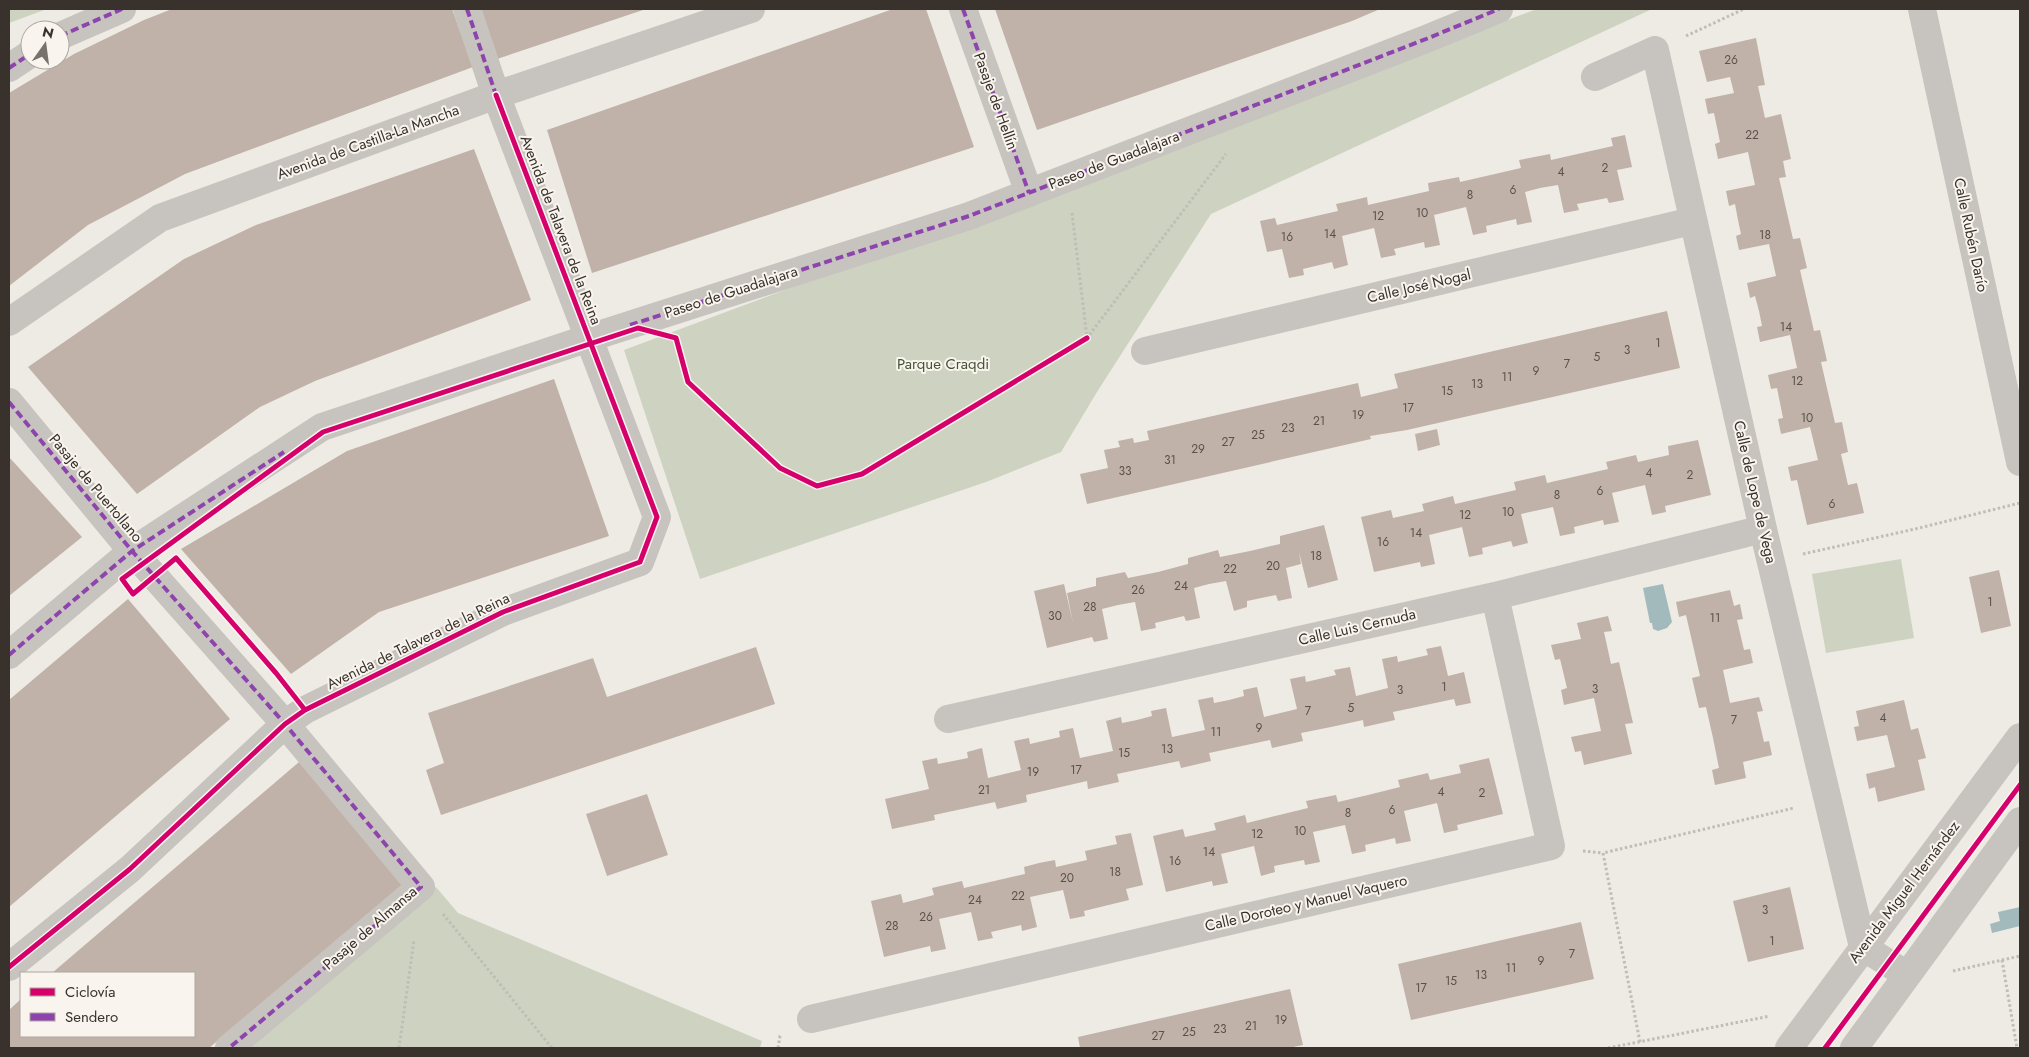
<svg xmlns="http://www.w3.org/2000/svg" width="2029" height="1057" font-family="Jost,sans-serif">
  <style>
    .green { fill: #cdd3c0 }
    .water { fill: #a3babd }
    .building { fill: #c0b2a8 }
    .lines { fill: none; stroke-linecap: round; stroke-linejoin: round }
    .path { stroke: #c0bcb6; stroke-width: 3; stroke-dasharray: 2.5 2.5; stroke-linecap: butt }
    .street { stroke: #c7c3be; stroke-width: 28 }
    .quiet { stroke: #8e44ad; stroke-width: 4; stroke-dasharray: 8 4; stroke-linecap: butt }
    .cycleway-casing { stroke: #f9f5ee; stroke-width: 8 }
    .cycleway { stroke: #d6006c; stroke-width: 5 }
    .labels { text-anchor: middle; stroke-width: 4; stroke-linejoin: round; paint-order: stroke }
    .number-label { font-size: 12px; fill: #5a514b }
    .street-label { font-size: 15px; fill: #38312c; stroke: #f9f5ee }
    .park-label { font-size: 15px; fill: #445432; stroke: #f9f5ee }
  </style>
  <rect width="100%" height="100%" fill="#eeebe4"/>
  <!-- green -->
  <path class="green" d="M9 9H47L9 23Z
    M1537 9H1652L1211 214 1097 392 1061 452 986 482 700 579 624 350Z
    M1901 559 1914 638 1826 653 1812 574Z
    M436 887 458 913 762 1041 760 1048H247Z"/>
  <!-- water -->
  <path class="water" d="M1663 584 1672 622 1667 628 1658 631 1653 629 1652 623H1650L1643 588Z
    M2020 907V926L1992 933 1990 924 2000 921 1998 912Z"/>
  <!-- building -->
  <path class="building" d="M172 9H452L473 67 185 174 88 225 9 286V93L74 54 144 20Z
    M481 9H646L497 59Z
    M893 9H926L974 147 592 273 547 130Z
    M995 9H1380L1352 21 1037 130Z
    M1756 38 1765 85 1758 86 1765 118 1781 114 1791 159 1783 161 1786 177 1779 178 1793 239 1800 238 1807 268 1800 270 1814 331 1820 330 1827 361 1821 362 1835 423 1842 422 1848 452 1841 454 1848 485 1857 483 1864 513 1807 525 1797 480 1791 481 1788 467 1818 460 1810 427 1781 434 1778 419 1783 418 1777 388 1771 389 1768 375 1797 368 1790 335 1760 342 1757 327 1762 326 1759 311 1755 296 1750 298 1747 283 1776 276 1769 244 1739 250 1736 236 1741 234 1738 220 1735 204 1729 206 1726 191 1755 185 1748 152 1718 159 1715 144 1720 142 1714 113 1708 114 1705 99 1734 93 1730 77 1707 82 1699 51Z
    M1625 135 1632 167 1617 170 1624 200 1609 203 1607 198 1577 204 1579 210 1564 213 1558 185 1540 188 1525 192 1532 222 1517 225 1516 219 1486 226 1487 232 1473 235 1466 207 1434 215 1440 245 1425 248 1424 242 1394 249 1396 255 1381 258 1374 228 1342 236 1348 265 1334 269 1332 262 1303 269 1304 275 1289 278 1282 249 1267 252 1260 221 1275 218 1277 225 1338 211 1336 204 1350 201 1367 197 1368 205 1429 191 1428 183 1459 177 1460 182 1521 168 1519 160 1550 154 1551 160 1613 146 1611 138Z
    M474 149 531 300 315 381 260 407 137 494 28 367 184 259 256 225Z
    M1667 311 1680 368 1407 430 1370 436 1371 439 1087 504 1080 474 1108 468 1104 450 1120 447 1118 441 1133 438 1134 443 1149 440 1147 431 1358 383 1361 397 1398 388 1394 374Z
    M554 379 609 536 379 612 291 674 181 549 347 451Z
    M1437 429 1440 445 1418 451 1415 434Z
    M1698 440 1711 495 1665 506 1666 512 1652 515 1645 485 1612 493 1619 522 1604 525 1603 520 1574 527 1575 533 1560 536 1553 507 1521 514 1528 543 1513 547 1511 541 1482 548 1483 554 1469 557 1462 527 1429 535 1435 564 1421 567 1420 562 1374 572 1361 517 1391 510 1393 518 1424 511 1422 504 1437 500 1453 496 1455 504 1516 490 1514 482 1545 475 1547 483 1608 469 1606 462 1636 455 1638 462 1669 455 1668 446Z
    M9 457 82 537 9 596Z
    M1324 525 1338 580 1308 588 1299 552 1301 564 1286 568 1292 598 1278 601 1276 595 1247 601V607L1234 611 1226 581 1209 584 1194 588 1200 618 1186 621 1184 616 1155 623 1156 628 1141 631 1135 602 1118 605 1102 609 1108 639 1094 642 1092 637 1047 648 1034 591 1064 584 1073 623 1067 593 1096 586V578L1125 572 1128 578 1158 572 1188 564V558L1218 550 1220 557 1250 551 1280 544V536Z
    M1999 570 2011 626 1981 633 1969 577Z
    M1730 590 1734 606 1740 604 1743 619 1737 620 1744 650 1750 649 1753 663 1723 670 1730 703 1759 697 1763 711 1757 712 1764 742 1769 741 1772 755 1743 762 1746 778 1715 785 1712 770 1719 768 1713 738 1706 707 1699 708 1692 678 1700 676 1686 615 1679 617 1676 602Z
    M128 599 230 719 9 907V700Z
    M1608 616 1612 631 1604 632 1611 664 1619 662 1633 723 1625 724 1632 754 1584 765 1581 751 1575 752 1571 737 1601 731 1594 698 1564 705 1561 690 1567 688 1560 659 1555 660 1551 645 1581 639 1577 623Z
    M1441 646 1448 676 1464 672 1471 703 1456 706 1454 699 1393 712 1395 720 1364 727 1363 720 1331 727 1301 733 1303 741 1272 748 1270 740 1209 753 1211 761 1181 768 1179 761 1117 774 1119 782 1088 789 1087 781 1026 795 1027 802 997 809 995 802 934 815 935 820 892 829 885 799 929 789 922 761 937 758 938 764 968 758 967 752 982 748 988 778 1021 770 1014 741 1029 738 1030 744 1060 737 1059 731 1073 728 1080 758 1113 751 1106 721 1121 717 1122 723 1137 720 1152 716 1151 711 1166 708 1172 737 1205 730 1198 700 1213 697 1214 703 1229 700 1244 696 1243 690 1257 687 1264 717 1297 709 1290 679 1305 676 1306 682 1336 675 1334 670 1350 667 1356 696 1388 688 1382 659 1397 656 1398 662 1428 655 1426 649Z
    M756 647 775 704 441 815 426 770 444 763 428 713 593 658 607 697Z
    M1904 700 1911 730 1918 728 1926 758 1918 760 1925 790 1878 802 1875 787 1869 789 1866 774 1895 767 1887 735 1857 741 1854 727 1859 726 1856 711Z
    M1489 758 1503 814 1457 825 1458 830 1444 833 1437 803 1404 811 1411 841 1396 844 1395 838 1365 845 1366 851 1352 854 1345 825 1313 832 1320 862 1305 865 1304 860 1274 866 1275 872 1261 876 1254 846 1221 854 1228 883 1213 886 1212 881 1166 892 1153 836 1183 829 1185 837 1216 830 1214 823 1245 815 1247 823 1308 808 1306 801 1336 795 1338 802 1368 795 1400 787 1398 780 1428 773 1430 780 1461 773 1459 765Z
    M299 762 403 884 209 1048H9V1010L21 999V1036H194V973H52Z
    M647 794 668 855 607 876 586 814Z
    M1131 833 1143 885 1126 889 1129 900 1084 911 1085 916 1070 919 1063 890 1030 897 1037 927 1022 931 1021 925 991 932 993 938 978 941 971 912 939 919 946 949 931 952 930 946 884 957 871 901 901 894 903 903 934 895 932 888 962 881 964 888 1025 874 1024 867 1039 863 1055 860 1056 867 1087 860 1085 851 1117 844 1115 836Z
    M1790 887 1804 949 1748 962 1733 901Z
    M1581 922 1594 979 1411 1020 1398 964Z
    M1290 989 1303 1045 1288 1048H1080L1078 1037Z"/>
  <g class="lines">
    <!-- path -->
    <path class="path" d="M1686 36 1744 9
      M1072 213 1087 338 1226 154
      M1803 554 1915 529 2020 503
      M1583 851 1603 853
      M443 914 552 1048
      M2002 960 2017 1048
      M1953 971 2020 956
      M1640 1042 1603 853 1794 808
      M399 1048 414 940
      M778 1048 780 1036 781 1035
      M1608 1048 1770 1016"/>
    <!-- street -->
    <path class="street" d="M963 9 1029 193
      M1922 9 2020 462
      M60 36 122 9
      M9 68 30 54
      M1595 77 1655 50 1763 529 1863 947 1907 975
      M9 322 160 218 496 95 751 9
      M1145 351 1692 221
      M9 402 132 551 285 724 421 887 229 1048
      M9 655 132 551 322 427 589 338 969 216 1426 39 1499 9
      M948 719 1495 596 1763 529
      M9 967 130 869 285 724 305 710 503 612 640 562 657 517 496 95 467 9
      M811 1019 1551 846 1495 596
      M1789 1048 2020 737
      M1854 1048 2020 821"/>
    <!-- quiet -->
    <path class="quiet" d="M467 9 496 95
      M963 9 1029 193
      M60 36 122 9
      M9 68 30 54
      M630 325 969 216 1426 39 1499 9
      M9 402 132 551 285 724 421 887 229 1048
      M9 655 132 551 284 452"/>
    <!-- cycleway casing -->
    <g class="cycleway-casing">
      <path id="cycleway" d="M305 710 276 673 176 558 133 594 122 579 323 432 638 328 676 338 688 382 780 468 817 486 862 474 1087 338
        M9 967 130 869 285 724 305 710 503 612 640 562 657 517 496 95
        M1825 1048 2020 785"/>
    </g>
    <!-- cycleway -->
    <use href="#cycleway" class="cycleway"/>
  </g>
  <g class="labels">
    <!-- number labels -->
    <g class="number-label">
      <text x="1731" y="64">26</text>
      <text x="1752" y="139">22</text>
      <text x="1605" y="172">2</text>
      <text x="1561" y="176">4</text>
      <text x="1513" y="194">6</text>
      <text x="1470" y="199">8</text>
      <text x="1422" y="217">10</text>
      <text x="1378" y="220">12</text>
      <text x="1330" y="238">14</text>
      <text x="1765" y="239">18</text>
      <text x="1287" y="241">16</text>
      <text x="1786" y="331">14</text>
      <text x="1658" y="347">1</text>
      <text x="1627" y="354">3</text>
      <text x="1597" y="361">5</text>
      <text x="1567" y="368">7</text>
      <text x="1536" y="375">9</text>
      <text x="1507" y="381">11</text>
      <text x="1797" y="385">12</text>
      <text x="1477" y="388">13</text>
      <text x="1447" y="395">15</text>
      <text x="1408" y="412">17</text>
      <text x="1358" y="419">19</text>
      <text x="1807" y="422">10</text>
      <text x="1319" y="425">21</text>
      <text x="1288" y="432">23</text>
      <text x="1258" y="439">25</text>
      <text x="1228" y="446">27</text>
      <text x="1198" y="453">29</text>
      <text x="1170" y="464">31</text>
      <text x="1125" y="475">33</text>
      <text x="1649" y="477">4</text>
      <text x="1690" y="479">2</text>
      <text x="1600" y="495">6</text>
      <text x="1557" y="499">8</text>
      <text x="1832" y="508">6</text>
      <text x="1508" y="516">10</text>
      <text x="1465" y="519">12</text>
      <text x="1416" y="537">14</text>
      <text x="1383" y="546">16</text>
      <text x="1316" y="560">18</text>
      <text x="1273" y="570">20</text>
      <text x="1230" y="573">22</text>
      <text x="1181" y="590">24</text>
      <text x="1138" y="594">26</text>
      <text x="1990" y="606">1</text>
      <text x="1090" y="611">28</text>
      <text x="1055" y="620">30</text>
      <text x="1715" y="622">11</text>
      <text x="1444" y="691">1</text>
      <text x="1595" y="693">3</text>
      <text x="1400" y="694">3</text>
      <text x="1351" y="712">5</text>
      <text x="1308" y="715">7</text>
      <text x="1883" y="722">4</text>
      <text x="1734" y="724">7</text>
      <text x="1259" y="732">9</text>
      <text x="1216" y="736">11</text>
      <text x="1167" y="753">13</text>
      <text x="1124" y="757">15</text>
      <text x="1076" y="774">17</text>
      <text x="1033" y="776">19</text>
      <text x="984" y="794">21</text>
      <text x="1441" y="796">4</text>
      <text x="1482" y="797">2</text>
      <text x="1392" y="814">6</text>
      <text x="1348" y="817">8</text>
      <text x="1300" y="835">10</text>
      <text x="1257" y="838">12</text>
      <text x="1209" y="856">14</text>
      <text x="1175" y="865">16</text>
      <text x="1115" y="876">18</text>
      <text x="1067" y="882">20</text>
      <text x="1018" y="900">22</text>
      <text x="975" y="904">24</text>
      <text x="1765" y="914">3</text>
      <text x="926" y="921">26</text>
      <text x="892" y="930">28</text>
      <text x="1772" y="945">1</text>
      <text x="1572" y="958">7</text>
      <text x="1541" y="965">9</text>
      <text x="1511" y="972">11</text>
      <text x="1481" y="979">13</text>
      <text x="1451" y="985">15</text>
      <text x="1421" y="992">17</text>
      <text x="1281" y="1024">19</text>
      <text x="1251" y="1030">21</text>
      <text x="1220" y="1033">23</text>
      <text x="1189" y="1036">25</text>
      <text x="1158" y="1040">27</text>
    </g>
    <!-- street labels -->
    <g class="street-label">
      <text transform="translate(996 101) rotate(70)" y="5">Pasaje de Hellín</text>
      <text transform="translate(368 142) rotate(-20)" y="5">Avenida de Castilla-La Mancha</text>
      <text transform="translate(1114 160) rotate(-21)" y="5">Paseo de Guadalajara</text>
      <text transform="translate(561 230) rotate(69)" y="5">Avenida de Talavera de la Reina</text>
      <text transform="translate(1971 235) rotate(78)" y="5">Calle Rubén Darío</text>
      <text transform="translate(1419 286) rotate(-13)" y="5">Calle José Nogal</text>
      <text transform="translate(731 292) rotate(-18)" y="5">Paseo de Guadalajara</text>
      <text transform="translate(96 488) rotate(50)" y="5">Pasaje de Puertollano</text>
      <text transform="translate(1755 492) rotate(77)" y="5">Calle de Lope de Vega</text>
      <text transform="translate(1357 627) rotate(-13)" y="5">Calle Luis Cernuda</text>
      <text transform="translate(418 641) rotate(-26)" y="5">Avenida de Talavera de la Reina</text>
      <text transform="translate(1904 892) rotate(-53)" y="5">Avenida Miguel Hernández</text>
      <text transform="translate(1306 903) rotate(-13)" y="5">Calle Doroteo y Manuel Vaquero</text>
      <text transform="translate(370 928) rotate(-41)" y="5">Pasaje de Almansa</text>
    </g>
    <!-- park labels -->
    <g class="park-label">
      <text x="943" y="369">Parque Craqdi</text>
    </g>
  </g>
  <!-- border -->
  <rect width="2029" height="1057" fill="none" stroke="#38312c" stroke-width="20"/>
  <!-- legend -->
  <rect x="20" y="972" width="175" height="65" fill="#f9f5ee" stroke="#aca7a0"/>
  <rect x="30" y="988" width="25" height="8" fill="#d6006c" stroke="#aca7a0"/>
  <text x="65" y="997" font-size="15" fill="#38312c">Ciclovía</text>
  <rect x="30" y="1013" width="25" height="8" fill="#8e44ad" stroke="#aca7a0"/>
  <text x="65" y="1022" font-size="15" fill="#38312c">Sendero</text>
  <!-- north arrow -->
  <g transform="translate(45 45) rotate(14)"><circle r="24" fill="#f9f5ee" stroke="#aca7a0"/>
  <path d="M0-4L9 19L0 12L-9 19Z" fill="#78726c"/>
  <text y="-8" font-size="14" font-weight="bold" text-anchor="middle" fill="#38312c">N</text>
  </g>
</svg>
